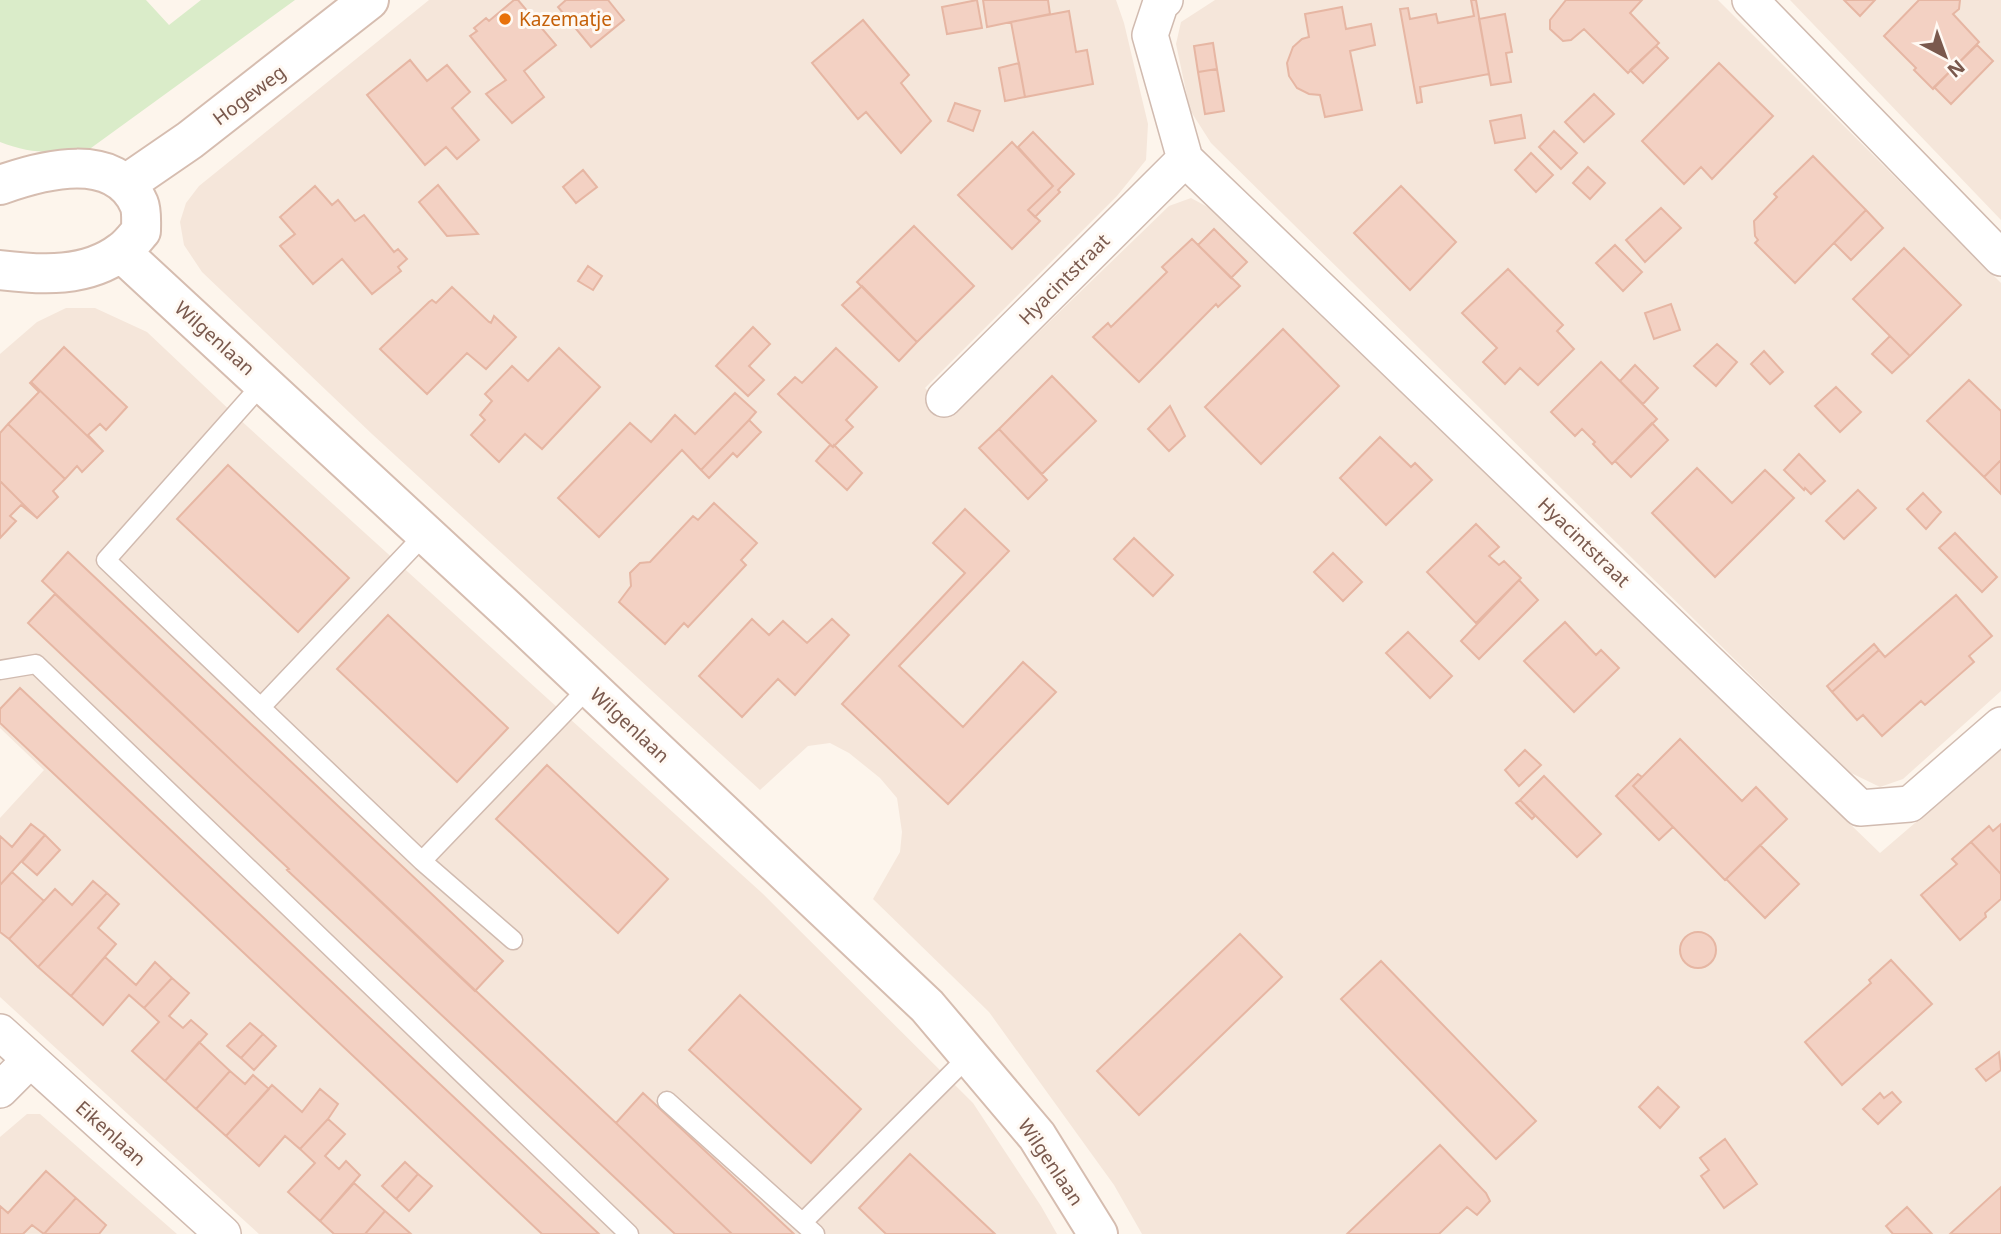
<svg xmlns="http://www.w3.org/2000/svg" width="2001" height="1234" font-family="'Noto Sans',sans-serif">
  <style>
    .residential { fill: #f5e6da }
    .green { fill: #daecc9 }
    .building { fill: #f3d1c3; stroke: #e6b6a3; stroke-width: 2 }
    .lines { fill: none; stroke-linecap: round; stroke-linejoin: round }
    .lane-casing { stroke: #d1bbb0; stroke-width: 21 }
    .street-casing { stroke: #d1bbb0; stroke-width: 38 }
    .secondary-casing { stroke: #d6bdb0; stroke-width: 42 }
    .lane { stroke: #fff; stroke-width: 18 }
    .street { stroke: #fff; stroke-width: 35 }
    .secondary { stroke: #fff; stroke-width: 38 }
    .food-dot { fill: #e8710a; stroke: #fff9f3; stroke-width: 2.5 }
    .labels { text-anchor: middle; stroke-width: 6; stroke-linejoin: round; paint-order: stroke }
    .food-label { font-size: 19px; fill: #c56008; stroke: #fff9f3; text-anchor: start }
    .street-label { font-size: 19px; fill: #7a594d; stroke: #fff9f3 }
  </style>
  <rect width="100%" height="100%" fill="#fdf5ec"/>
  <!-- residential -->
  <path class="residential" d="M429 0H1116L1124 23 1148 124 1146 160 1117 196 925 388 952 416 1169 206 1191 198 1217 212 1880 853 2001 749V1234H1142L1114 1185 989 1012 873 899 900 852 902 832 897 798 880 778 849 753 830 743 808 746 760 790 372 434 202 272 184 245 180 222 186 203 199 186Z
    M1215 0H1718L2001 283V691L1903 779 1880 787 1849 772 1211 143 1190 110 1176 44 1181 22Z
    M1790 0H2001V220Z
    M66 308H95L147 332 237 417 762 893 973 1103 1041 1206 1057 1234H259L0 997V818L44 770 0 728V354L37 322Z
    M27 1114H40L177 1234H0V1137Z"/>
  <!-- green -->
  <path class="green" d="M0 0H146L169 25 201 0H295L91 148C57 153 33 155 0 142Z"/>
  <!-- building -->
  <path class="building" d="M514 0H518L556 45 524 71 544 97 512 123 486 94 506 80 470 36 477 31 474 28 486 18 489 21Z
    M566 0H608L624 20 591 47 558 7Z
    M977 0 982 28 947 34 942 7Z
    M983 0H1048L1050 14 987 27Z
    M1471 0H1476L1489 74 1420 87 1422 102 1417 103 1400 9 1408 8 1410 19 1436 14 1438 23 1474 16Z
    M1566 0H1642L1630 13 1659 43 1628 73 1584 29 1571 40 1563 41 1550 29V20Z
    M1844 0H1875L1860 16Z
    M1919 0H1960L1959 9 1953 14 1979 42 1933 89 1914 70 1916 68 1884 36Z
    M1342 7 1346 29 1371 24 1375 45 1350 51 1362 110 1325 117 1320 95 1309 94 1297 88 1289 76 1287 63 1293 47 1302 39 1309 37 1305 14Z
    M1069 11 1076 52 1087 50 1093 84 1025 97 1011 22Z
    M1505 14 1512 52 1506 53 1511 82 1491 85 1479 19Z
    M863 20 909 75 901 83 931 121 901 153 866 112 858 119 812 63Z
    M1213 43 1217 69 1198 72 1194 46Z
    M1977 45 1993 61 1951 104 1934 87Z
    M1656 46 1668 58 1643 83 1630 70Z
    M410 60 427 81 447 65 470 92 452 108 479 140 457 159 446 147 425 165 367 95Z
    M1019 63 1025 97 1005 101 999 68Z
    M1719 63 1773 116 1712 179 1701 167 1684 184 1642 141Z
    M1217 69 1224 111 1205 114 1198 72Z
    M1594 94 1614 114 1584 142 1565 122Z
    M955 103 980 111 973 131 948 121Z
    M1521 115 1525 138 1495 143 1490 121Z
    M1554 131 1577 153 1561 169 1539 147Z
    M1033 132 1074 174 1058 190 1060 192 1035 217 1028 210 1053 186 1018 147Z
    M1012 142 1053 186 1028 210 1040 221 1012 249 958 195Z
    M1531 153 1553 175 1536 192 1515 170Z
    M1813 156 1866 210 1795 283 1755 243 1758 240 1755 236 1754 221 1777 197 1774 194Z
    M1588 167 1605 183 1590 199 1573 183Z
    M583 170 597 187 576 203 563 187Z
    M438 185 478 234 447 236 419 202Z
    M315 186 332 205 338 200 355 221 364 215 394 252 398 249 407 259 398 267 401 271 372 294 342 259 313 284 280 246 295 234 280 217Z
    M1401 186 1456 242 1410 290 1354 233Z
    M1661 208 1681 228 1645 262 1626 240Z
    M1866 210 1883 228 1851 260 1834 243Z
    M914 226 974 286 917 342 857 282Z
    M1214 229 1247 262 1231 278 1198 245Z
    M1192 239 1240 286 1218 307 1216 304 1139 382 1093 337 1108 323 1111 327 1167 272 1162 267Z
    M1615 245 1642 272 1623 291 1596 263Z
    M1904 248 1961 305 1910 356 1853 299Z
    M588 266 602 276 593 290 578 281Z
    M1508 269 1563 325 1557 331 1574 349 1538 385 1520 368 1505 384 1483 362 1497 348 1462 313Z
    M862 286 917 342 899 361 842 305Z
    M452 287 489 322 491 323 494 316 516 337 486 369 467 353 427 394 380 349 429 302 432 300 436 303Z
    M1671 304 1680 330 1654 339 1645 313Z
    M753 327 770 344 749 366 764 380 748 396 716 366Z
    M1283 329 1339 386 1261 464 1205 407Z
    M1890 336 1910 356 1892 373 1872 354Z
    M1717 344 1737 362 1716 386 1694 366Z
    M64 347 127 407 106 430 100 424 88 435 103 451 31 382Z
    M559 348 600 387 542 449 525 434 499 462 471 435 485 420 480 415 492 401 485 394 512 366 528 381Z
    M836 348 877 387 846 420 853 427 833 447 778 394 795 377 802 383Z
    M1764 351 1783 372 1770 384 1751 364Z
    M1601 362 1657 419 1612 464 1593 444 1595 442 1582 429 1575 436 1551 412Z
    M1635 365 1658 388 1643 404 1620 381Z
    M1052 376 1096 421 1042 474 999 429Z
    M1969 380 2001 411V460L1984 477 1927 421Z
    M31 382 103 451 82 472 77 466 65 479 8 424 39 392 30 383Z
    M1836 387 1861 412 1840 432 1815 406Z
    M735 393 756 412 749 420 701 470 682 450 599 537 558 498 630 423 651 442 675 415 695 434Z
    M1170 406 1185 436 1169 451 1148 429Z
    M749 420 761 432 737 457 733 453 709 478 701 470Z
    M1652 423 1668 440 1631 477 1615 461Z
    M8 424 65 479 53 491 58 497 37 518 0 481V433Z
    M999 429 1047 480 1028 499 979 448Z
    M1380 437 1411 467 1415 463 1432 480 1386 525 1340 478Z
    M830 445 833 447 834 445 862 473 847 490 816 461Z
    M1799 454 1825 481 1811 494 1805 488 1804 490 1784 470Z
    M2001 460V494L1984 477Z
    M228 465 349 578 298 632 177 519Z
    M1697 468 1732 503 1765 470 1794 498 1715 577 1652 513Z
    M0 481 37 518 21 505 10 516 16 521 0 538Z
    M1858 490 1876 508 1844 539 1826 521Z
    M1923 493 1941 512 1926 529 1907 509Z
    M714 503 757 543 741 560 746 565 688 627 684 623 665 644 619 602 631 586 630 573 640 563 650 562 693 516 698 520Z
    M965 509 1009 551 899 666 963 727 1023 662 1056 692 948 804 842 704 965 573 933 543Z
    M1476 524 1499 547 1489 556 1499 565 1504 561 1521 578 1476 623 1427 572Z
    M1955 533 1997 577 1982 592 1939 548Z
    M1134 538 1173 575 1153 596 1114 559Z
    M68 552 503 961 475 991 42 581Z
    M1333 553 1362 582 1343 601 1314 572Z
    M1519 580 1538 600 1479 659 1461 641Z
    M55 594 616 1123 732 1234H675L287 870 289 869 28 623Z
    M1956 595 1992 636 1969 656 1974 662 1925 705 1921 701 1882 736 1863 715 1857 720 1832 692 1879 650 1885 657Z
    M388 615 508 728 457 782 337 669Z
    M752 619 769 635 783 621 807 643 832 619 849 635 795 695 778 679 742 717 699 676Z
    M1565 622 1596 655 1601 650 1619 668 1574 712 1524 661Z
    M1408 632 1452 676 1430 698 1386 653Z
    M1874 644 1879 650 1832 692 1827 686Z
    M20 688 599 1234H542L0 723V709Z
    M1680 739 1742 801 1756 787 1787 819 1725 880 1633 786Z
    M1525 750 1541 765 1519 786 1505 770Z
    M547 765 668 879 618 933 496 819Z
    M1638 774 1642 777 1633 786 1673 827 1659 840 1616 796Z
    M1544 776 1601 834 1577 857 1520 800Z
    M1520 800 1535 816 1532 819 1516 803Z
    M31 824 45 835 0 885V836L12 847Z
    M2001 824V874L1971 842 1989 826 1993 831Z
    M45 835 60 850 37 875 22 862Z
    M1971 842 2001 874V899L1985 913 1986 917 1960 940 1921 895 1957 864 1952 859Z
    M1760 845 1799 884 1765 918 1726 879Z
    M12 872 44 901 9 939 0 932V885Z
    M93 881 107 893 38 967 9 939 55 889 72 905Z
    M107 893 119 904 98 928 116 944 71 996 38 967Z
    M1680 950a18 18 0 1 1 36 0a18 18 0 1 1-36 0Z
    M1240 934 1282 977 1139 1115 1097 1071Z
    M105 957 136 985 155 962 172 978 144 1008 129 995 103 1025 71 996Z
    M1891 960 1932 1004 1842 1085 1805 1042 1871 983 1869 980Z
    M1381 961 1536 1121 1496 1159 1341 999Z
    M172 978 189 993 169 1016 183 1028 191 1020 207 1034 165 1081 132 1051 159 1022 144 1008Z
    M740 995 861 1109 811 1163 689 1050Z
    M250 1023 263 1034 241 1058 227 1046Z
    M263 1034 276 1046 254 1070 241 1058Z
    M199 1042 230 1071 196 1109 165 1081Z
    M1999 1052 2001 1070 1986 1081 1976 1069Z
    M230 1071 245 1084 253 1075 269 1089 226 1136 196 1109Z
    M272 1085 302 1112 320 1089 338 1104 328 1119 300 1149 285 1136 259 1166 226 1136Z
    M1658 1087 1679 1107 1660 1128 1639 1107Z
    M1892 1092 1901 1102 1878 1124 1863 1109 1880 1093 1884 1098Z
    M643 1093 794 1234H732L616 1123Z
    M328 1119 345 1134 325 1156 339 1169 346 1161 360 1175 320 1221 288 1192 315 1163 300 1149Z
    M1725 1139 1757 1184 1724 1208 1701 1176 1709 1170 1700 1158Z
    M1440 1145 1486 1193 1490 1201 1477 1215 1467 1207 1439 1234H1347Z
    M910 1154 995 1234H886L859 1208Z
    M405 1162 418 1174 396 1199 382 1186Z
    M46 1171 76 1198 44 1234 32 1225 23 1234H0V1206L8 1213Z
    M418 1174 432 1186 409 1211 396 1199Z
    M354 1183 385 1211 365 1234H334L320 1221Z
    M2001 1187V1234H1950Z
    M76 1198 106 1225 99 1234H44Z
    M1907 1207 1932 1234H1893L1886 1226Z
    M385 1211 411 1234H365Z"/>
  <g class="lines">
    <!-- lane casing -->
    <g class="lane-casing">
      <path id="lane" d="M264 382 106 560 422 861 513 940
        M0 670 36 664 629 1234
        M262 706 425 534
        M422 861 589 687
        M667 1101 815 1234
        M803 1222 969 1056"/>
    </g>
    <!-- street casing -->
    <g class="street-casing">
      <path id="street" d="M1750 0 2001 258
        M1185 159 1860 808 1910 804 2001 725
        M944 399 1185 159 1150 35 1161 2 1165 0
        M0 1032 223 1234
        M0 1090 30 1060"/>
    </g>
    <!-- secondary casing -->
    <g class="secondary-casing">
      <path id="secondary" d="M126 184 190 140 369 0
        M0 185C42 170 116 150 139 204 142 211 141 223 141 231 135 238 129 246 122 251 87 278 41 275 0 270
        M121 252 511 613 927 1006 1037 1136 1098 1234"/>
    </g>
    <!-- lane -->
    <use href="#lane" class="lane"/>
    <!-- street -->
    <use href="#street" class="street"/>
    <!-- secondary -->
    <use href="#secondary" class="secondary"/>
  </g>
  <!-- markers -->
  <circle class="food-dot" cx="505" cy="19" r="7"/>
  <g class="labels">
    <!-- food labels -->
    <g class="food-label">
      <text x="519" y="26">Kazematje</text>
    </g>
    <!-- street labels -->
    <g class="street-label">
      <text transform="translate(249 95) rotate(-37)" y="7">Hogeweg</text>
      <text transform="translate(1064 279) rotate(-45)" y="7">Hyacintstraat</text>
      <text transform="translate(215 338) rotate(42)" y="7">Wilgenlaan</text>
      <text transform="translate(1584 542) rotate(44)" y="7">Hyacintstraat</text>
      <text transform="translate(630 725) rotate(43)" y="7">Wilgenlaan</text>
      <text transform="translate(111 1133) rotate(42)" y="7">Eikenlaan</text>
      <text transform="translate(1051 1162) rotate(56)" y="7">Wilgenlaan</text>
    </g>
  </g>
  <!-- north arrow -->
  <g transform="translate(1945 56) rotate(139)" stroke="#fff9f3" stroke-width="5" paint-order="stroke">
  <path d="M0-5L12 26L0 18L-12 26Z" fill="#7a594d"/>
  <text y="-10" font-size="19" font-weight="bold" text-anchor="middle" fill="#7a594d">N</text>
  </g>
</svg>
